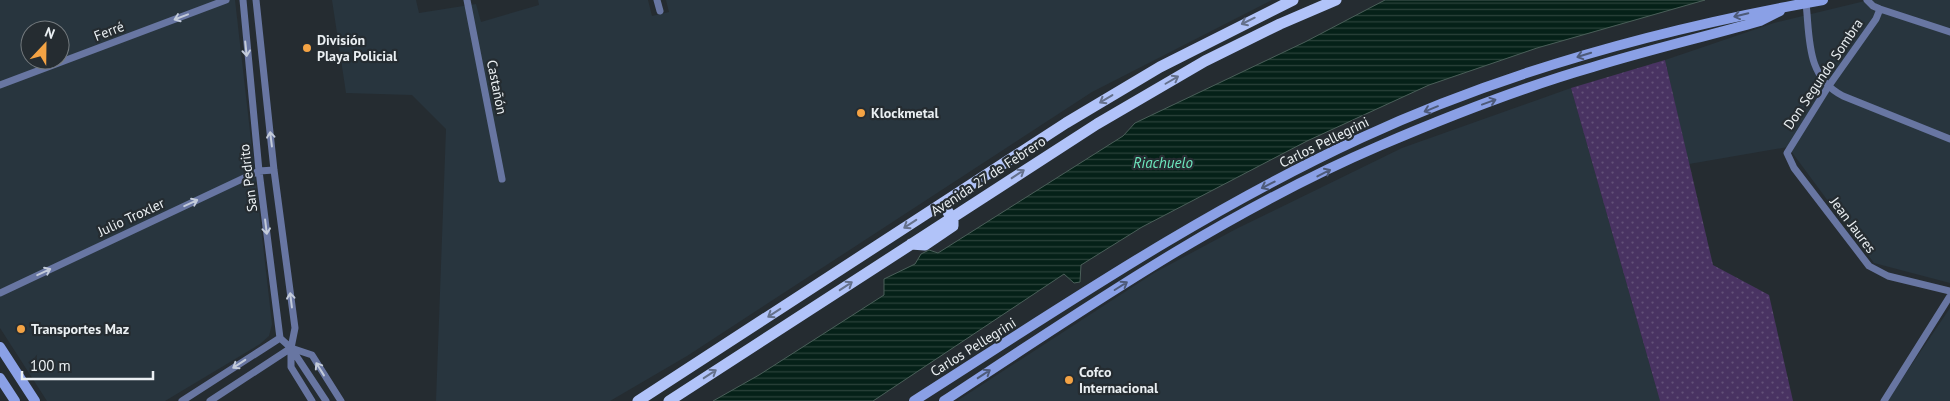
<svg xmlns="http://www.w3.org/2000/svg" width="1950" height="401" font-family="'PT Sans',sans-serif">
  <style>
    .built { fill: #28353e; fill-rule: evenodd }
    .grass { fill: url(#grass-dots) }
    .water { fill: url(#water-rules); stroke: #4a5f59 }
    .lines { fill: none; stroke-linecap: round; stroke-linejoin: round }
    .minor { stroke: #6876a2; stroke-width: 7 }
    .secondary { stroke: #8aa0e6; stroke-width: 10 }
    .primary { stroke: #b1c3f9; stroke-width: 11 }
    .oneway { stroke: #4d5a79 }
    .oneway2 { stroke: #c3cbda }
    .oneway3 { stroke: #64708b }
    .poi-dot { fill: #f4a344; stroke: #252c31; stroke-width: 2 }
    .labels { text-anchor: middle; stroke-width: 4.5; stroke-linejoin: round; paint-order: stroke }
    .street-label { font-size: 14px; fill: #eaeff2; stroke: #252c31 }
    .poi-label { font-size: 14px; font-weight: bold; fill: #eaeff2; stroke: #252c31; text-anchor: start }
    .water-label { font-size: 15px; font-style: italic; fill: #6de8be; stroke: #252c31 }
  </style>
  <defs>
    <pattern id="grass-dots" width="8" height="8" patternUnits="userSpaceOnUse" patternTransform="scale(1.25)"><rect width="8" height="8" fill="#493362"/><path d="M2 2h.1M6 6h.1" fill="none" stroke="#635179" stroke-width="1.8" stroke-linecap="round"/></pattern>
    <pattern id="water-rules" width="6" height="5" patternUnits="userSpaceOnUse" patternTransform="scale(1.25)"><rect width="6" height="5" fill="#052118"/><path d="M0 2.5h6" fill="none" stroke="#2a423a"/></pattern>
  </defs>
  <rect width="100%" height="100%" fill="#252c31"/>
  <!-- built -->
  <path class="built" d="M0 0H235L272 324 269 336 260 344 165 401H47L0 328ZM30 30H60V60H30Z
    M332 0H416L419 13 476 4 481 22 539 5 538 0H648L652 16 669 12 666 0H1272L1092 92 687 356 610 401H436L446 129 412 95 346 93Z
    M1869 0H1950V283L1874 263 1788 147 1689 164 1665 60 1774 23Z
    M1571 88 1660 401H957L1154 273 1236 229 1402 148Z
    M1950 308V401H1887Z"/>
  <!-- grass -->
  <path class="grass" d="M1665 60 1713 265 1769 295 1793 401H1660L1571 88Z"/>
  <!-- water -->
  <path class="water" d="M1385 0H1705L1537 48 1429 85 1307 141 1142 227 1081 265 1080 282 1074 283 1064 274 873 401H713L759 375 884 295V279L915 264 921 254 929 250 938 253 1123 136 1135 123 1305 42Z"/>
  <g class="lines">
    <!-- minor -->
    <path class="minor" d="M243 0 259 171 280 338 291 348 326 401
      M256 0 274 170 295 328 291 348V367L312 401
      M467 0 502 179
      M657 0 660 11
      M1867 0 1873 6 1880 9 1950 32
      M1806 3C1810 39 1806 77 1843 96L1950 139
      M1880 9 1876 19 1828 87 1787 153 1794 168 1869 266 1888 276 1950 291
      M0 85 226 0
      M0 293 259 171 274 170
      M291 348 312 355 341 401
      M182 401 280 338
      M210 401 291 348
      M1884 401 1950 296"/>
    <!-- secondary -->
    <path class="secondary" d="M0 347 35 401
      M0 378 15 401
      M914 401C1060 308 1203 211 1361 138 1507 70 1665 28 1823 0
      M944 401C1084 309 1225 212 1379 146 1449 116 1520 88 1593 67 1648 50 1704 37 1760 21L1780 11"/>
    <!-- primary -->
    <path class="primary" d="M911 244 925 245 953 226V221L943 203
      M638 401 1066 123 1160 67 1293 0
      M669 401 1097 124 1205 61 1280 24 1336 0"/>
  </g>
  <!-- one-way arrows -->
  <defs><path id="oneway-shaft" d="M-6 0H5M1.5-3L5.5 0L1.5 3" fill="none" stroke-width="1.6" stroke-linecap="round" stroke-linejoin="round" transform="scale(1.25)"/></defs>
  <g class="oneway">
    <use href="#oneway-shaft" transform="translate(1741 15) rotate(167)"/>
    <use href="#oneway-shaft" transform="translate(1584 55) rotate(163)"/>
    <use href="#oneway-shaft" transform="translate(1489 102) rotate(-20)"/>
    <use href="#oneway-shaft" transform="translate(1431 109) rotate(158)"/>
    <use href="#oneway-shaft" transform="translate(1324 173) rotate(-27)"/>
    <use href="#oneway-shaft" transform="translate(1268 185) rotate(153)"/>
    <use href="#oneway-shaft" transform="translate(1121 286) rotate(-32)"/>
    <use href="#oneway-shaft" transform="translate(984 374) rotate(-33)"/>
  </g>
  <g class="oneway2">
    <use href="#oneway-shaft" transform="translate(181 17) rotate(159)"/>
    <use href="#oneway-shaft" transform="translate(246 49) rotate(84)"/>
    <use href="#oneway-shaft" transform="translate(271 139) rotate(-97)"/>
    <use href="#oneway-shaft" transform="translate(191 203) rotate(-25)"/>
    <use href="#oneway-shaft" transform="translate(266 227) rotate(83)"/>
    <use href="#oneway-shaft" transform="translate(44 272) rotate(-25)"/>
    <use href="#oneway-shaft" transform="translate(291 300) rotate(-97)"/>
    <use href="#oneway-shaft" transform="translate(239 364) rotate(147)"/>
    <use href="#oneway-shaft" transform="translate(320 369) rotate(-122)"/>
  </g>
  <g class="oneway3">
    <use href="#oneway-shaft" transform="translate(1248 21) rotate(154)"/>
    <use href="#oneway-shaft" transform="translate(1172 80) rotate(-30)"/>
    <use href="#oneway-shaft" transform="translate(1106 99) rotate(149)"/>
    <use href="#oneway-shaft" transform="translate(1018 174) rotate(-33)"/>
    <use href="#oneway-shaft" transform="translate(910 224) rotate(147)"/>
    <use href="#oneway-shaft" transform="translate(846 286) rotate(-33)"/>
    <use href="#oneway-shaft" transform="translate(774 313) rotate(147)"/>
    <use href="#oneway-shaft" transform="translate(710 374) rotate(-33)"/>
  </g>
  <!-- markers -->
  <g class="poi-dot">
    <circle cx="307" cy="48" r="5"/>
    <circle cx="861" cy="113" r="5"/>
    <circle cx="21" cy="329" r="5"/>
    <circle cx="1069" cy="380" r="5"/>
  </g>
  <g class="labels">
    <!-- street labels -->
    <g class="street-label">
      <text transform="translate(109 31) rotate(-21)" y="5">Ferré</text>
      <text transform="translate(1823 74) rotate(-56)" y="5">Don Segundo Sombra</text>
      <text transform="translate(497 87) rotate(79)" y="5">Castañón</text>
      <text transform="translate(1324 142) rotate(-26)" y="5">Carlos Pellegrini</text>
      <text transform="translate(988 176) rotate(-33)" y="5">Avenida 27 de Febrero</text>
      <text transform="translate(248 178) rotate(-97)" y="5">San Pedrito</text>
      <text transform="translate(131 217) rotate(-25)" y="5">Julio Troxler</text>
      <text transform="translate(1853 225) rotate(53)" y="5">Jean Jaures</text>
      <text transform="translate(973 347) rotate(-32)" y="5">Carlos Pellegrini</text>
    </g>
    <!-- poi labels -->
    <g class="poi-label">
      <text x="317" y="45">División<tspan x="317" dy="16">Playa Policial</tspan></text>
      <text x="871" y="118">Klockmetal</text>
      <text x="31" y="334">Transportes Maz</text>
      <text x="1079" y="377">Cofco<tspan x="1079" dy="16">Internacional</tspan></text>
    </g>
    <!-- water labels -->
    <g class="water-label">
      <text x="1163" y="168">Riachuelo</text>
    </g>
  </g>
  <!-- north arrow -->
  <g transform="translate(45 45) rotate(22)"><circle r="24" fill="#252c31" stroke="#747a7e"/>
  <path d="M0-4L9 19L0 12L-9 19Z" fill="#f4a344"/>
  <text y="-8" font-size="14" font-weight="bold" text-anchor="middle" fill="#eaeff2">N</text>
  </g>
  <!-- scale -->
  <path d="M22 371v8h131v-8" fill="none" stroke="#eaeff2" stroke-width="2.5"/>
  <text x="30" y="371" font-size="15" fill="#eaeff2" stroke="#252c31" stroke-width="4" paint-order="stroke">100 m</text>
</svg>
